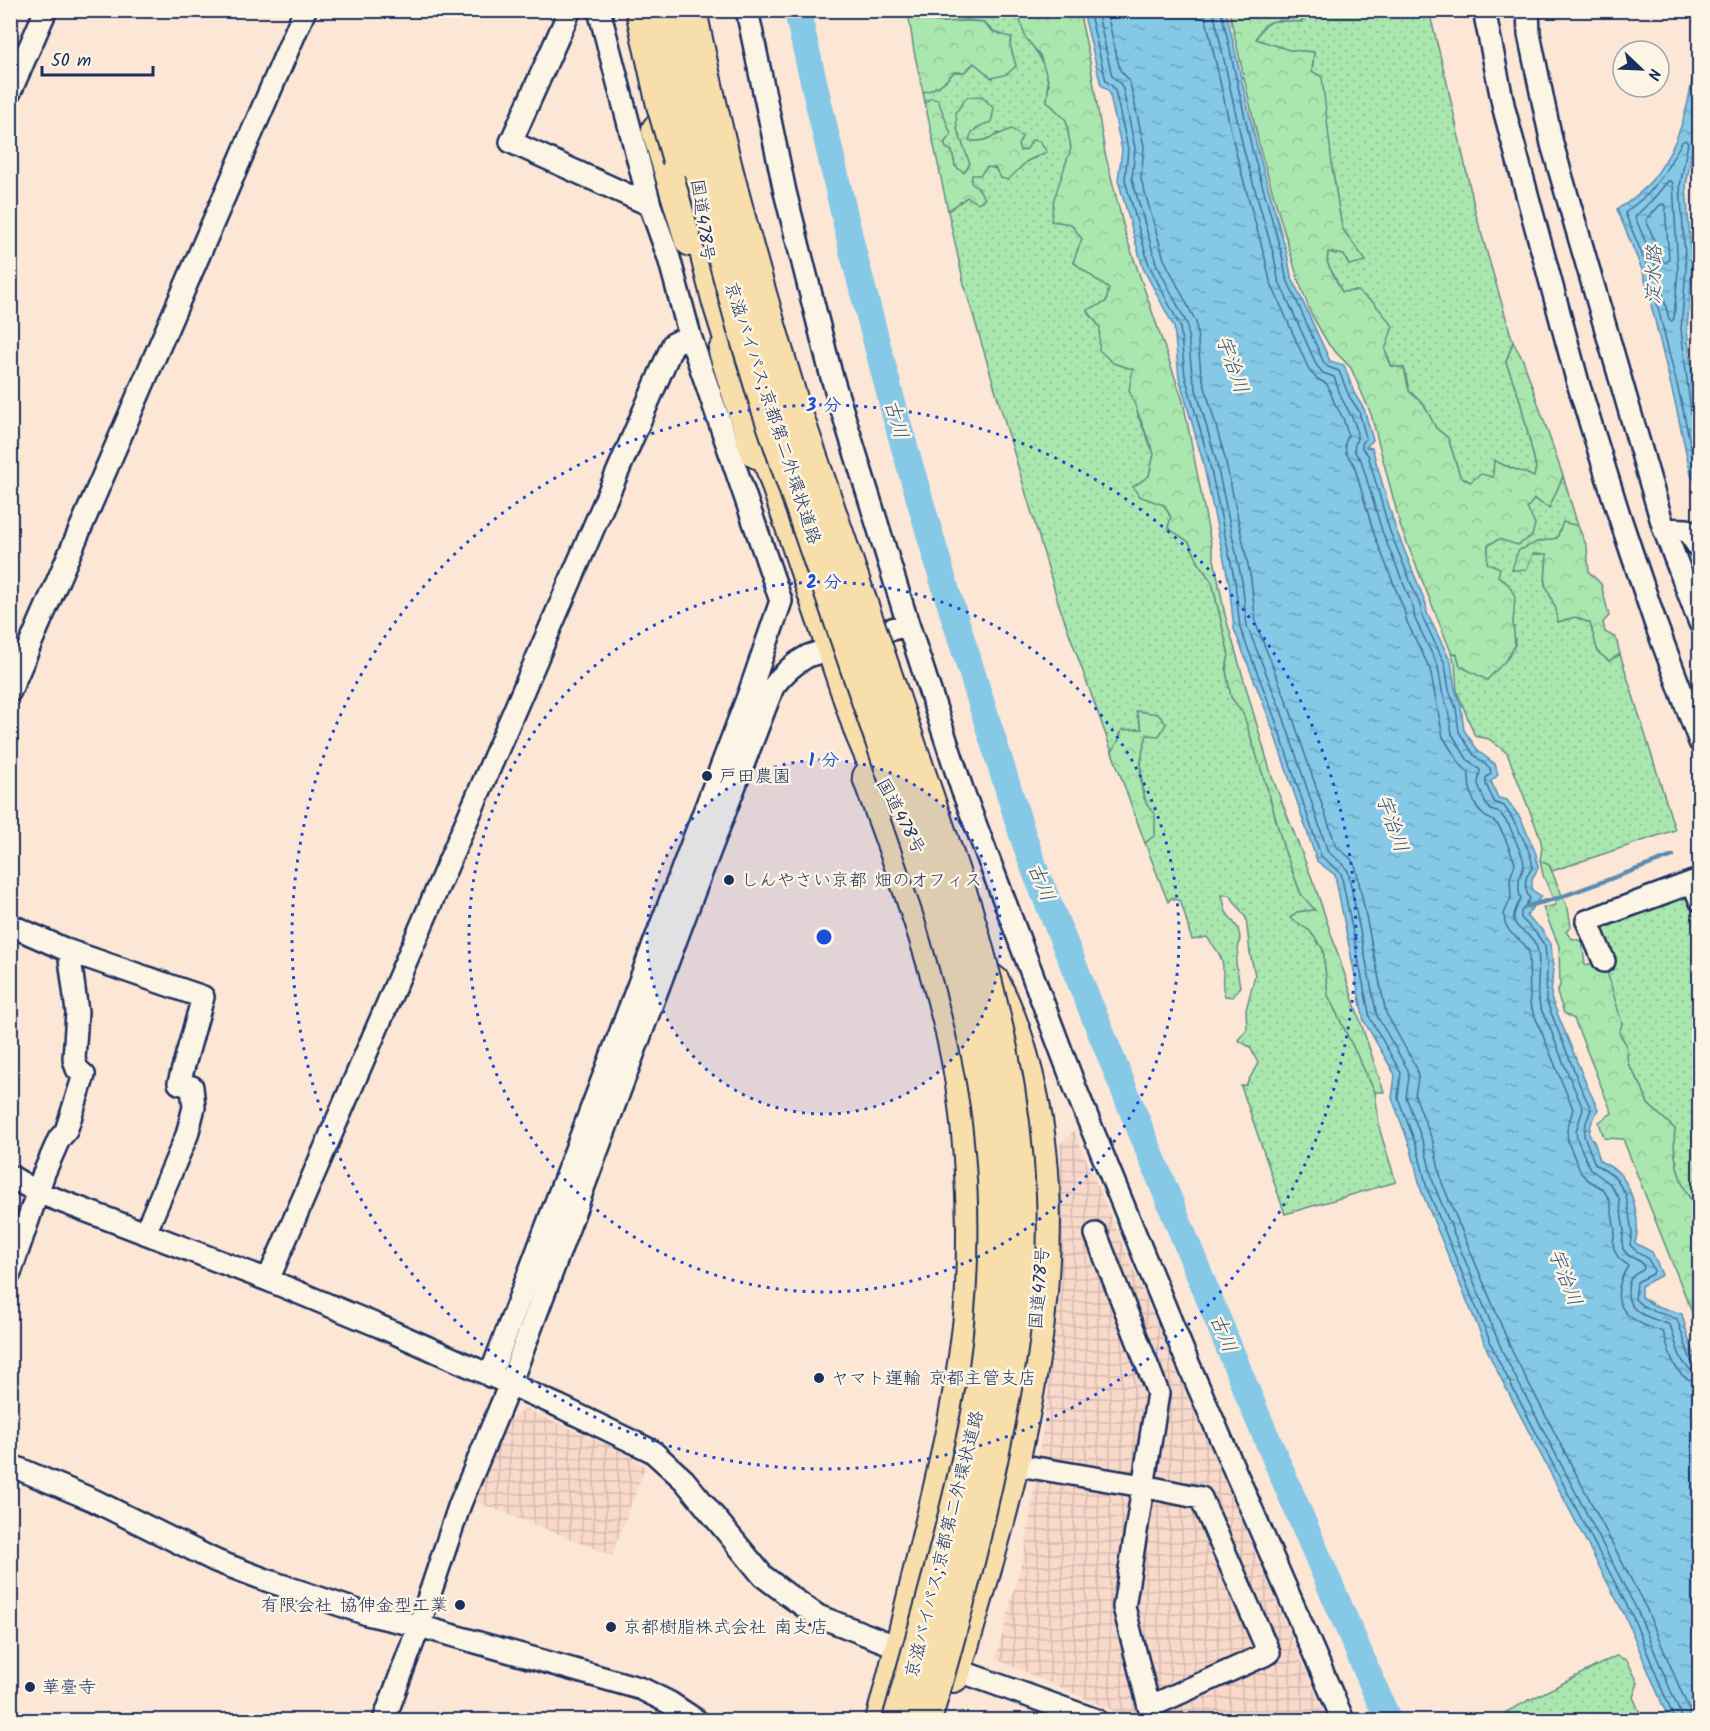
<svg xmlns="http://www.w3.org/2000/svg" width="1710" height="1731" font-family="Kalam,'Klee One',sans-serif">
  <style>
    .industrial { fill: url(#industrial-grid) }
    .grass { fill: url(#grass-dots); stroke: #628b86; stroke-width: 1.5 }
    .forest { fill: url(#forest-crowns); stroke: #628b86; stroke-width: 1.5 }
    .water { fill: url(#water-ripples); stroke: #5b8bb0; stroke-width: 1.5 }
    .lines { fill: none; stroke-linecap: round; stroke-linejoin: round }
    .shore { stroke: #456d95; stroke-width: 1.5 }
    .stream { stroke: #5b8bb0; stroke-width: 4.5 }
    .river { stroke: #85c9e7; stroke-width: 27 }
    .minor-casing { stroke: #1b2f5e; stroke-width: 26 }
    .highway-casing { stroke: #1b2f5e; stroke-width: 36 }
    .minor { stroke: #fcf5e5; stroke-width: 21 }
    .highway { stroke: #f8deab; stroke-width: 32 }
    .highway-bridge-casing { stroke: #1b2f5e; stroke-width: 36; stroke-linecap: butt }
    .highway-bridge { stroke: #f8deab; stroke-width: 32 }
    .ring { fill: none; stroke: #1d4ed8; stroke-width: 3; stroke-dasharray: 3 6 }
    .poi-dot { fill: #1b2f5e; stroke: #fcf5e5; stroke-width: 2 }
    .labels { text-anchor: middle; stroke-width: 5; stroke-linejoin: round; paint-order: stroke }
    .street-label { font-size: 18px; fill: #1b2f5e; stroke: #fcf5e5 }
    .poi-label { font-size: 18px; fill: #1b2f5e; stroke: #fcf5e5; text-anchor: start }
    .water-label { font-size: 20px; font-style: italic; fill: #365680; stroke: #fcf5e5 }
    .centre { fill: #1d4ed8; stroke: #fcf5e5; stroke-width: 3 }
    .ring-label { font-size: 18px; text-anchor: middle; font-weight: bold; fill: #1d4ed8; stroke: #fcf5e5; stroke-width: 5; stroke-linejoin: round; paint-order: stroke }
  </style>
  <defs>
    <pattern id="industrial-grid" width="8" height="8" patternUnits="userSpaceOnUse" patternTransform="scale(1.5)"><rect width="8" height="8" fill="#f8d9ca"/><path d="M0 4h8M4 0v8" fill="none" stroke="#d4bbb0"/></pattern>
    <pattern id="grass-dots" width="8" height="8" patternUnits="userSpaceOnUse" patternTransform="scale(1.5)"><rect width="8" height="8" fill="#aae7ae"/><path d="M2 2h.1M6 6h.1" fill="none" stroke="#92c698" stroke-width="1.8" stroke-linecap="round"/></pattern>
    <pattern id="forest-crowns" width="20" height="18" patternUnits="userSpaceOnUse" patternTransform="scale(1.5)"><rect width="20" height="18" fill="#aae7ae"/><path d="M2 6a3 3 0 1 1 6 0M12 15a3 3 0 1 1 6 0" fill="none" stroke="#92c698"/></pattern>
    <pattern id="water-ripples" width="26" height="14" patternUnits="userSpaceOnUse" patternTransform="scale(1.5)"><rect width="26" height="14" fill="#85c9e7"/><path d="M2 4q2-2 4 0t4 0M15 11q2-2 4 0t4 0" fill="none" stroke="#6ca4be"/></pattern>
  </defs>
  <rect width="100%" height="100%" fill="#fce6d6"/>
  <filter id="ink" filterUnits="userSpaceOnUse"><feTurbulence type="fractalNoise" baseFrequency=".0167" numOctaves="2"/><feDisplacementMap in="SourceGraphic" scale="12" xChannelSelector="R" yChannelSelector="G"/><feConvolveMatrix kernelMatrix="1 2 1 2 8 2 1 2 1" color-interpolation-filters="sRGB"/></filter>
  <g filter="url(#ink)">
    <!-- industrial -->
    <path class="industrial" d="M1074 1131 1327 1720H1134L996 1659 1026 1545 1049 1382 1062 1224 1060 1144Z
      M526 1409 622 1451 645 1467 612 1555 474 1501 504 1427 515 1414Z"/>
    <!-- grass -->
    <path class="grass" d="M1415 10 1417 13 1429 11 1447 83 1476 215 1513 342 1506 362 1520 400 1536 467 1534 478C1521 469 1507 469 1494 460L1493 477 1470 482 1460 476 1448 438 1436 428 1424 405 1409 391 1404 368 1392 366 1385 350 1375 304 1357 291 1342 292 1327 262 1328 252 1344 255 1349 265 1365 260 1342 228 1333 173 1312 72 1314 52 1289 50 1256 40C1265 15 1279 21 1301 22L1305 11Z
      M920 11H1028L1025 36C1043 59 1051 72 1047 101L1066 120 1071 148 1066 166 1071 224 1082 239 1073 262 1109 289 1106 302 1087 311 1100 327 1113 363 1133 369 1138 416 1154 454 1149 476 1133 487 1139 496 1164 505 1171 518 1168 528 1189 542 1200 565 1212 582 1229 655 1226 670 1231 697 1243 712 1269 794 1284 849 1301 894 1316 910 1297 912 1291 918 1310 931 1323 949 1328 995 1375 1092 1380 1131 1396 1182 1285 1214 1241 1086 1246 1085 1258 1063 1250 1047 1238 1040 1247 1029 1246 1010 1255 975 1250 953 1246 918 1230 895H1222L1226 912 1238 928 1240 938 1236 963 1240 987 1233 997 1225 996C1220 982 1224 980 1223 967 1223 956 1213 945 1207 937L1192 940C1187 927 1186 914 1180 901L1171 898 1168 902 1145 843 1155 835C1145 801 1134 770 1147 735L1136 712 1142 729 1122 730 1118 742 1112 752 1059 605 964 284 948 211 967 197 972 175 987 167 995 168 1001 178 1018 170 1027 161 1036 157 1027 149 1020 151 1018 145 998 133C989 139 979 144 969 140L971 133 980 126 982 96 965 149 970 164 964 173 955 166 952 151 946 148 944 143 951 134 931 98 925 103 923 92C936 90 945 82 954 72H964L975 63 992 78 1016 66 1010 45 983 22 966 20 947 23 929 22 919 16Z
      M1563 476 1578 526 1563 523 1557 538 1537 542 1512 570 1526 569 1533 554H1547L1545 584 1556 609 1558 622 1575 617 1590 623 1598 652 1609 661 1620 654 1675 830 1552 871 1549 865 1540 861 1542 847 1540 837 1507 753 1489 739 1475 736 1457 691 1455 664 1451 652 1457 654 1460 666 1470 671 1515 645 1509 585 1498 576 1487 563 1488 545 1499 539 1518 545 1535 524 1527 508 1534 499 1549 508Z
      M1693 882 1700 900 1699 1211C1681 1191 1671 1157 1675 1129L1648 1104 1642 1087 1628 1064 1626 1044 1619 1033 1587 921Z
      M1616 1656 1627 1660 1638 1683 1633 1697 1643 1720H1509L1506 1712Z"/>
    <!-- forest -->
    <path class="forest" d="M908 11H920L919 16C940 28 957 18 979 22 986 23 988 29 994 32 1000 34 1007 36 1012 38L1010 45 1016 66 1007 74 992 78 974 63 964 72H954C945 82 936 90 923 92L914 51Z
      M1027 11H1079L1089 56 1105 153 1126 236 1183 401 1225 615 1272 777 1316 889 1384 1092H1375L1328 995 1323 949 1310 931 1290 918 1297 912 1315 910 1301 894 1284 849 1269 794 1243 713 1231 697 1226 670 1229 655 1212 582 1200 565 1189 542 1168 528 1171 517 1164 505 1139 496 1133 487 1149 476 1154 454 1129 390 1133 369 1113 363 1099 350 1100 327 1087 310 1106 302 1109 289 1073 262 1082 239 1071 224 1051 221 1054 199 1071 148 1066 120 1047 101 1049 83 1040 55 1025 37 1019 16Z
      M1229 11H1305L1302 22C1280 21 1265 15 1256 39L1289 50 1314 52 1312 71 1322 77 1333 173 1342 228 1366 261 1349 265 1344 255 1328 252 1327 262 1342 292 1357 291 1375 304 1393 326 1385 350 1391 366 1404 368 1409 391 1424 405 1436 428 1448 438 1460 476 1470 482 1481 474 1493 477 1494 460C1507 468 1521 470 1534 477L1536 467 1520 400 1506 362 1513 342 1523 360 1563 476 1549 508 1534 499 1527 508 1535 524 1532 536 1518 545 1499 539 1488 545 1487 563 1500 568 1498 576 1509 585 1515 597 1513 622 1515 645 1507 659 1487 680 1460 666 1457 654 1451 652 1401 528 1371 414 1351 368 1329 345 1311 314 1298 279 1260 149Z
      M982 96 994 109 991 122C981 125 971 129 969 140 982 145 999 133 1012 129L1022 137 1018 145 1020 151 1027 149 1032 140 1039 141 1047 152 1027 161 1008 180 1001 178 995 168 987 167 980 175H972L971 183 978 188 985 199 978 203 967 197 948 211 925 103 931 98 938 100 951 134 944 143 946 148 952 151 955 166 964 173 970 164 957 129 956 112 967 97Z
      M1563 522 1578 526 1587 547 1589 572 1601 584 1609 616 1603 622 1605 632 1616 638 1620 654 1609 661 1598 652 1590 623 1575 617 1558 622 1556 609 1545 584 1547 554H1533L1526 570H1512L1518 551 1537 542 1557 538Z
      M1136 711 1158 714 1166 724 1159 736 1147 735C1140 755 1137 783 1146 803 1148 807 1152 811 1155 814V835L1145 843 1112 752 1118 742 1122 730 1142 729Z
      M1540 861 1549 865 1568 909 1571 926 1566 932 1571 938 1582 941 1585 965 1604 961 1622 1024 1619 1033 1626 1044 1628 1064 1642 1087 1648 1104 1675 1129C1671 1157 1681 1191 1699 1211V1330L1623 1139 1604 1138 1599 1122 1612 1113 1574 1019 1564 1013 1557 993 1560 985 1559 946 1543 908 1556 905 1543 875Z"/>
    <!-- water -->
    <path class="water" d="M1083 11H1226L1257 147 1287 254 1291 276 1330 361 1344 365 1354 393 1364 409 1373 440 1366 447 1372 448 1395 527 1426 604 1427 613 1451 662 1455 688 1461 707 1464 730 1478 751 1495 764 1498 775 1491 781 1498 798 1507 800 1521 819 1536 854 1538 868 1532 879V890L1541 896 1526 916 1541 929 1551 944 1553 967 1551 998 1587 1086 1598 1109 1591 1124 1589 1134 1595 1144 1600 1161C1607 1165 1616 1169 1620 1174 1634 1191 1641 1224 1635 1243L1652 1252 1662 1275 1641 1286V1297L1654 1305 1682 1314 1688 1337 1699 1366V1720H1669L1626 1618 1492 1361 1421 1190 1411 1149 1392 1098 1395 1075 1364 1021 1335 875 1317 861 1269 718 1234 629 1229 583 1203 462 1179 377 1174 327 1143 268 1118 180 1122 150 1109 91 1101 85Z
      M1699 26V112L1686 186 1692 270 1687 330 1699 438V485L1691 475 1676 406 1643 272 1617 209C1631 202 1642 192 1652 180 1688 135 1693 81 1699 26Z"/>
    <g class="lines">
      <!-- shore -->
      <path class="shore" d="M1089 10 1106 81 1113 87 1115 90 1128 149 1125 180 1149 265 1180 326 1185 376 1209 461 1235 582 1240 628 1274 716 1321 856 1341 873 1370 1018 1401 1073 1398 1098 1417 1147 1427 1188 1497 1358 1632 1615 1673 1716 1674 1720
        M1097 10 1112 76 1120 83 1123 89 1135 148 1132 179 1156 263 1187 324 1192 375 1216 460 1242 581 1247 626 1282 713 1328 852 1343 864 1348 871 1377 1016 1408 1070 1409 1077 1406 1097 1424 1145 1434 1185 1504 1355 1638 1612 1680 1713 1681 1720
        M1106 10 1120 70 1128 79 1131 87 1144 146 1141 179 1164 259 1196 322 1201 373 1225 458 1251 579 1256 624 1290 710 1336 846 1351 859 1356 868 1386 1013 1417 1069 1418 1078 1415 1096 1433 1142 1442 1183 1512 1351 1646 1608 1689 1710 1690 1720
        M1204 10 1236 153 1265 258 1270 281 1309 370 1317 379 1327 384 1334 402 1343 418 1348 435 1345 444 1346 453 1354 465 1374 534 1404 610 1407 622 1430 669 1443 737 1460 764 1469 773C1468 787 1473 808 1486 817 1491 820 1494 820 1498 825 1505 835 1509 849 1514 860L1515 864 1510 878 1511 898 1504 914 1505 923 1510 932 1524 944 1529 952 1530 1004 1573 1109 1567 1130 1568 1142 1581 1173 1588 1180 1603 1189 1610 1201 1615 1231 1613 1242 1614 1249 1618 1257 1628 1266C1612 1292 1615 1312 1644 1325 1650 1328 1657 1329 1663 1332 1670 1351 1673 1381 1700 1382
        M1213 10 1244 151 1274 256 1278 279 1317 366 1323 373 1334 377C1337 384 1339 392 1342 399 1348 411 1356 421 1357 434 1358 447 1348 446 1361 460L1382 531 1413 607 1415 619 1438 666 1442 691 1448 710 1452 734 1467 759 1480 770 1478 784 1486 804 1491 810 1500 813 1509 825 1523 858 1524 866 1519 879V892L1521 899C1499 935 1534 925 1538 952 1541 968 1535 989 1539 1002 1541 1011 1546 1019 1550 1028 1560 1055 1571 1082 1583 1109L1576 1131 1577 1139 1590 1169 1609 1183 1619 1198 1624 1231 1622 1242 1623 1249 1628 1255 1641 1262 1644 1267 1643 1270C1632 1275 1628 1279 1628 1292 1627 1315 1654 1318 1670 1325 1676 1340 1679 1372 1700 1373
        M1221 10 1252 149 1282 255 1286 277 1324 363 1328 367 1339 371 1349 396 1359 411 1366 438 1362 444V448L1368 455 1389 529 1420 605 1422 616 1445 664 1449 690 1456 708 1459 732 1474 755 1490 768 1491 773 1486 778V784L1494 802 1504 806C1512 817 1534 854 1532 867 1532 868 1528 875 1527 876 1524 884 1526 892 1530 899L1521 912V918L1536 933 1545 946 1547 967 1546 1000 1581 1088 1591 1109 1586 1123 1584 1136 1595 1164 1615 1177 1626 1195 1632 1232 1630 1245C1641 1258 1646 1250 1654 1271L1653 1274 1637 1282 1635 1299C1645 1311 1663 1313 1677 1319L1691 1361 1695 1365 1700 1366
        M1668 181H1671L1673 183 1678 270 1674 318 1672 321 1669 319 1656 267 1635 217 1654 198Z
        M1663 204 1665 207 1669 259 1666 263 1663 261 1646 220 1660 205Z
        M1700 419 1694 418 1691 413 1681 329 1686 270 1680 186 1688 143 1685 140 1682 142 1663 175 1649 193 1625 213 1649 271 1682 405 1696 471 1700 476"/>
      <!-- stream -->
      <path class="stream" d="M1528 906 1558 898 1673 856"/>
      <!-- river -->
      <path class="river" d="M797 10 853 252 898 425 946 590 1022 833 1036 873 1252 1404 1388 1720"/>
      <!-- minor casing -->
      <g class="minor-casing">
        <path id="minor" d="M570 10 511 142 650 205
          M747 10 785 192 831 374 908 624 962 789 1076 1090 1185 1356 1343 1720
          M1484 10 1504 109 1578 383 1619 515 1655 622 1700 742
          M1528 10 1529 34 1552 144 1664 529 1700 623
          M10 92 46 10
          M1664 529 1687 530 1700 549
          M10 691 305 10
          M10 925 69 951
          M1604 961 1587 921 1693 882 1700 900
          M10 1176 37 1192 268 1280 379 1326 559 1406 652 1451 684 1480 763 1576 788 1595 818 1616 911 1652
          M10 1273 44 1173 59 1139 66 1131 84 1075 77 1069 74 1059 77 1012 69 951 203 997 179 1083 192 1087 194 1107 187 1135 145 1233
          M268 1280 673 344 690 336
          M490 1376 750 691 781 601 690 336 669 258 650 205 599 10
          M1012 1464 1143 1486 1201 1498 1269 1653 1149 1707 1124 1607 1158 1393 1096 1234
          M10 1465 93 1500 216 1561 269 1581 367 1614 419 1626 642 1689 670 1703 696 1720
          M943 1665 1096 1720
          M384 1720 419 1626 460 1504 510 1384 693 894 773 687C783 673 793 664 808 656L908 624"/>
      </g>
      <!-- highway casing -->
      <g class="highway-casing">
        <path id="highway" d="M658 130 691 240
          M698 209 708 260 719 303 740 370
          M725 351 757 452
          M759 429 861 732 888 795
          M869 777C901 865 935 954 955 1046 968 1106 972 1168 973 1229 973 1258 973 1288 970 1317 961 1402 941 1486 920 1570 908 1620 896 1671 882 1720
          M953 1676C1009 1492 1073 1281 1030 1089 1021 1050 1011 1017 993 982"/>
      </g>
      <!-- minor -->
      <use href="#minor" class="minor"/>
      <!-- highway -->
      <use href="#highway" class="highway"/>
      <!-- highway-bridge casing -->
      <g class="highway-bridge-casing">
        <path id="highway-bridge" d="M642 10 663 105 679 160
          M667 10 699 164 743 326 767 406 940 910C961 982 982 1055 990 1130 997 1194 997 1260 991 1324 986 1383 973 1441 959 1498 941 1573 920 1647 899 1720
          M690 10C716 142 752 271 791 399L965 907C993 1003 1015 1094 1019 1196 1024 1299 1005 1401 982 1501 966 1575 946 1648 925 1720"/>
      </g>
      <!-- highway-bridge -->
      <use href="#highway-bridge" class="highway-bridge"/>
    </g>
  </g>
  <!-- distance rings -->
  <circle cx="824" cy="937" r="177" fill="#1d4ed8" fill-opacity=".12"/>
  <g class="ring">
    <circle cx="824" cy="937" r="177"/>
    <circle cx="824" cy="937" r="355"/>
    <circle cx="824" cy="937" r="532"/>
  </g>
  <!-- markers -->
  <g class="poi-dot">
    <circle cx="707" cy="776" r="6"/>
    <circle cx="729" cy="880" r="6"/>
    <circle cx="819" cy="1378" r="6"/>
    <circle cx="460" cy="1605" r="6"/>
    <circle cx="611" cy="1627" r="6"/>
    <circle cx="30" cy="1687" r="6"/>
  </g>
  <g class="labels">
    <!-- street labels -->
    <g class="street-label">
      <text transform="translate(703 220) rotate(82)" y="6">国道478号</text>
      <text transform="translate(773 413) rotate(72)" y="6">京滋バイパス;京都第二外環状道路</text>
      <text transform="translate(901 816) rotate(62)" y="6">国道478号</text>
      <text transform="translate(1039 1288) rotate(-85)" y="6">国道478号</text>
      <text transform="translate(944 1544) rotate(-76)" y="6">京滋バイパス;京都第二外環状道路</text>
    </g>
    <!-- poi labels -->
    <g class="poi-label">
      <text x="719" y="782">戸田農園</text>
      <text x="741" y="886">しんやさい京都 畑のオフィス</text>
      <text x="831" y="1384">ヤマト運輸 京都主管支店</text>
      <text x="448" y="1611" text-anchor="end">有限会社 協伸金型工業</text>
      <text x="623" y="1633">京都樹脂株式会社 南支店</text>
      <text x="42" y="1693">華臺寺</text>
    </g>
    <!-- water labels -->
    <g class="water-label">
      <text transform="translate(1653 275) rotate(-89)" y="7">淀水路</text>
      <text transform="translate(1233 364) rotate(71)" y="7">宇治川</text>
      <text transform="translate(897 419) rotate(74)" y="7">古川</text>
      <text transform="translate(1393 823) rotate(71)" y="7">宇治川</text>
      <text transform="translate(1042 882) rotate(68)" y="7">古川</text>
      <text transform="translate(1566 1277) rotate(69)" y="7">宇治川</text>
      <text transform="translate(1224 1333) rotate(68)" y="7">古川</text>
    </g>
  </g>
  <circle cx="824" cy="937" r="9" class="centre"/>
  <g class="ring-label">
    <text x="824" y="411">3 分</text>
    <text x="824" y="588">2 分</text>
    <text x="824" y="766">1 分</text>
  </g>
  <!-- margin -->
  <rect width="1710" height="1731" fill="none" stroke="#fcf5e5" stroke-width="36"/>
  <rect x="18" y="18" width="1674" height="1695" fill="none" stroke="#1b2f5e" stroke-width="2" filter="url(#ink)"/>
  <!-- north arrow -->
  <g transform="translate(1641 69) rotate(113)"><circle r="28" fill="#fcf5e5" stroke="#a2a6af" stroke-width="1.5"/>
  <path d="M0-4.5L10 22L0 15L-10 22Z" fill="#1b2f5e"/>
  <text y="-9" font-size="16" font-weight="bold" text-anchor="middle" fill="#1b2f5e">N</text>
  </g>
  <!-- scale -->
  <path d="M42 66v9h111v-9" fill="none" stroke="#1b2f5e" stroke-width="3"/>
  <text x="51" y="66" font-size="18" fill="#1b2f5e" stroke="#fcf5e5" stroke-width="4.5" paint-order="stroke">50 m</text>
</svg>
